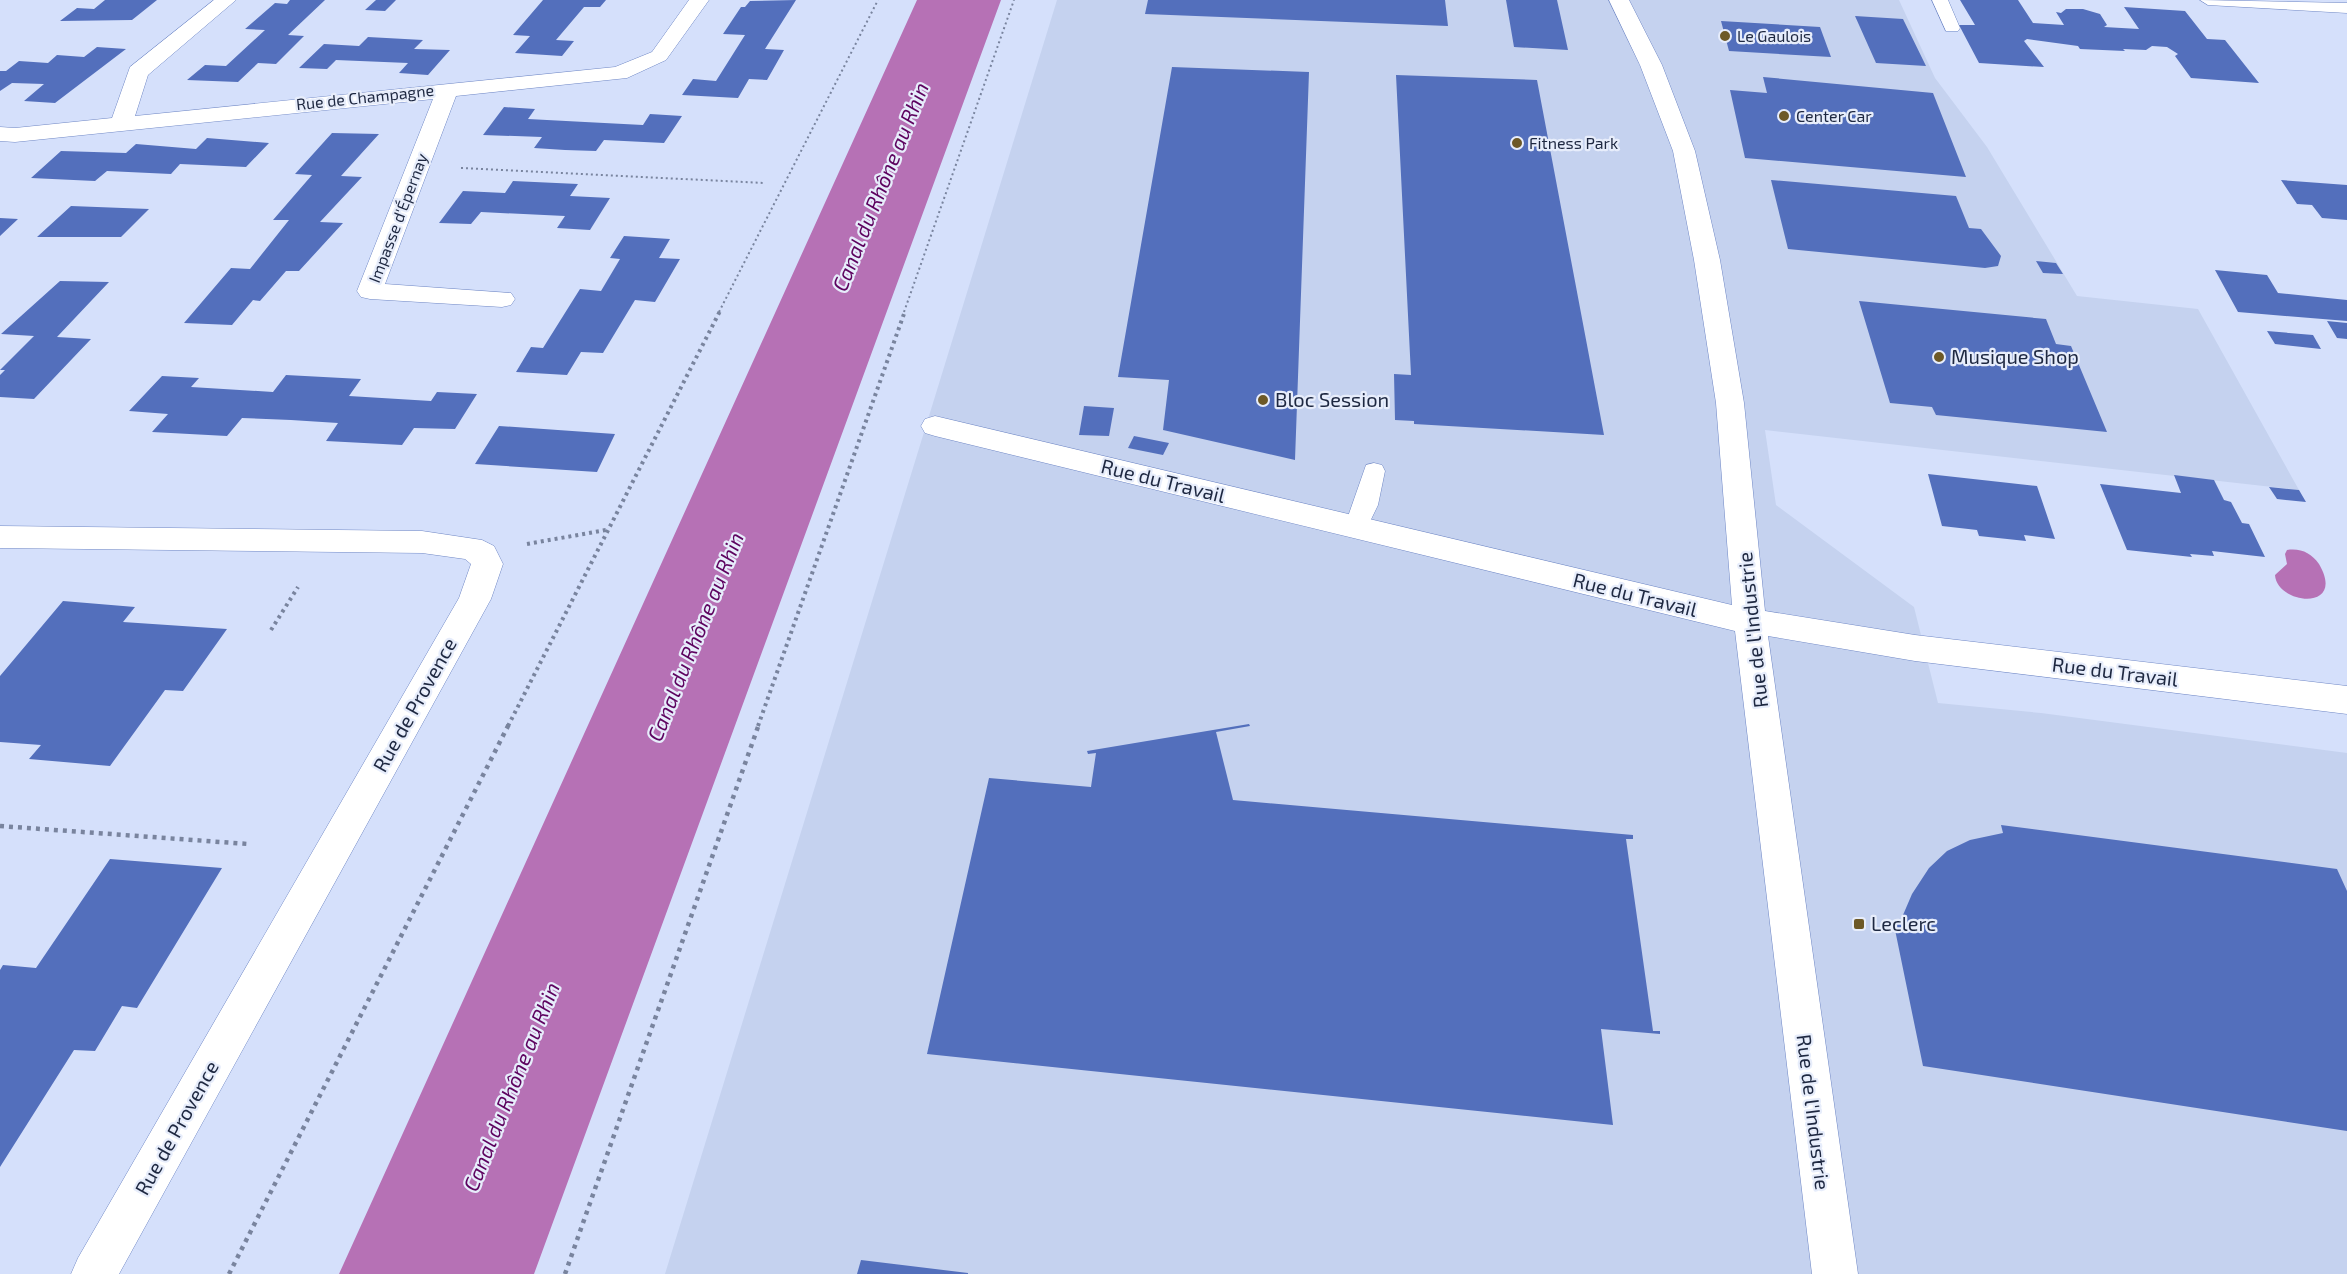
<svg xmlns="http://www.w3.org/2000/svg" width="2347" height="1274" font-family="'Exo 2',sans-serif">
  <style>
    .built { fill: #c5d2ef }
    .water { fill: #b671b5 }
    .building { fill: #536fbc }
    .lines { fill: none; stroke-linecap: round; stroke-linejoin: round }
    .service-casing { stroke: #6f87c5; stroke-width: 1 }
    .minor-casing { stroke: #6f87c5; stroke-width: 1 }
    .path-far2 { stroke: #79849e; stroke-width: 2; stroke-dasharray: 2 3; stroke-linecap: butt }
    .path-far1 { stroke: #79849e; stroke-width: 4; stroke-dasharray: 3 4; stroke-linecap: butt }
    .path { stroke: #79849e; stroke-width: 4.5; stroke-dasharray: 4 5; stroke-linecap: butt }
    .service { fill: #fff; fill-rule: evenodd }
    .minor { fill: #fff; fill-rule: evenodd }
    .poi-dot { fill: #6d5927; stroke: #e7edfb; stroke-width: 2 }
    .labels { text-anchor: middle; stroke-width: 4.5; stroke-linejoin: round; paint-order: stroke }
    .far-poi-label { font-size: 16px; fill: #1e2841; stroke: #e7edfb; text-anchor: start }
    .far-street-label { font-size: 16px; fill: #1e2841; stroke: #e7edfb }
    .poi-label { font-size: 20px; fill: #1e2841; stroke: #e7edfb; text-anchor: start }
    .street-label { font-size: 20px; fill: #1e2841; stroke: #e7edfb }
    .water-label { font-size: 21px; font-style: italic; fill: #5d035f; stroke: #e7edfb }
  </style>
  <rect width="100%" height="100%" fill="#d5e0fb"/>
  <!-- built -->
  <path class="built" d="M1057 0H1899L1935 78 1987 147 2077 296 2198 309 2299 490 1765 430 1776 505 1914 607 1938 703 2041 713 2347 753V1274H665Z"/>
  <!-- water -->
  <path class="water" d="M917 0H1001L534 1274H339Z
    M2287 550C2301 548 2311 553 2319 564 2347 612 2277 605 2275 575L2287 564 2285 554Z"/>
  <!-- building -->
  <path class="building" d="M105 0H157L132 20 60 21 77 8 94 9Z
    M290 0H325L288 35 304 36 276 64 258 63 238 82 187 80 205 65 226 66 265 30 245 29 275 3 287 4Z
    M376 0H396L385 11 365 10Z
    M543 0H606L600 7H584L556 40 574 41 562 56 515 53 530 36 513 35Z
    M796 0 765 49 784 50 767 80 749 79 738 98 682 95 693 79 716 81 745 35 723 34 741 7H745L750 1Z
    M1148 0H1445L1448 26 1145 14Z
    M1506 0H1557L1568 50 1514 47Z
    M1960 0H2018L2033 23 2064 25 2056 12 2061 13 2066 9H2083L2100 14 2107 25 2104 27 2139 29 2124 7 2185 11 2207 39 2225 40 2259 83 2191 78 2175 56 2178 54 2167 47 2152 46 2146 50 2123 49 2125 51 2080 49 2078 46 2027 39 2024 41 2044 67 1979 63 1959 25H1975Z
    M1855 16 1903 19 1926 66 1876 63Z
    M1721 21 1820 27 1831 57 1729 51Z
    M368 37 423 40 414 49 450 50 428 75 399 73 408 63 336 60 327 69 299 68 324 44 359 46Z
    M97 47 126 49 55 103 24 101 44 84 12 83 0 91V71H6L19 61 48 63 57 55 84 57Z
    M1172 67 1309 72 1295 460 1163 430 1169 380 1118 377Z
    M1396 75 1537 80 1604 435 1414 424V421L1395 420 1394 374 1411 375Z
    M1763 77 1933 93 1966 177 1745 158 1730 90 1767 93Z
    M504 107 535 109 528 119 585 122 643 125 650 114 682 116 664 143 604 140 596 151 565 150 534 148 542 137 483 135Z
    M332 133 379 134 341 176 362 177 320 222 343 223 299 271H286L260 301 253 300 232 325 184 323 231 268 250 269 289 220H273L312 175 295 174Z
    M207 138 269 143 246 167 180 164 171 174 107 171 95 181 31 178 61 151 126 153 136 144 196 149Z
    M1771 180 1956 196 1969 228 1981 229 2001 256 1998 266 1985 268 1788 249Z
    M2281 180 2347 185V220L2322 218 2312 205 2297 204Z
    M513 181 578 184 570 196 610 198 590 230 557 228 565 216 481 212 471 224 439 223 463 191 505 193Z
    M71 206 149 209 121 237H37Z
    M0 218 18 219 0 236Z
    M624 236 670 239 659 258 680 259 655 302 635 300 603 353 581 352 567 375 516 372 531 347 543 348 580 289 601 291 620 259 610 258Z
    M2036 261 2056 263 2063 274 2043 273Z
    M2215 270 2267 275 2278 293 2347 300V321L2238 312Z
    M60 281 109 282 57 337 91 339 34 399 0 397V375L5 370H0L34 336 1 334Z
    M1859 301 2046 319 2056 344 2071 346 2107 432 1936 415 1932 407 1890 403Z
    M2327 321 2347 323V339L2337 338Z
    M2267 331 2313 335 2321 349 2275 344Z
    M286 375 361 379 349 396 431 401 437 392 477 394 455 429 414 428 402 445 326 441 338 423 291 420 242 418 227 436 152 432 168 414 129 411 162 376 199 378 191 387 273 392Z
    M1084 406 1114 408 1109 436 1079 435Z
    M499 426 615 434 597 472 475 464Z
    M1134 436 1169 443 1163 455 1128 448Z
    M1928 474 2037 486 2055 539 2024 535 2026 541 1979 536 1977 530 1942 526Z
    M2174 475 2214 480 2224 500 2231 502 2242 523 2249 524 2265 557 2212 551 2214 556 2190 554 2192 557 2127 550 2100 484 2181 493Z
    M2269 487 2299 490 2306 502 2277 499Z
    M63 601 135 607 123 622 227 629 183 691 165 690 110 766 29 759 41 745 0 742V676Z
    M1249 724 1250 726 1216 732 1233 800 1633 835V839H1626L1653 1031H1660V1034L1601 1029 1613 1125 927 1054 989 778 1091 787 1096 753 1088 754 1087 751Z
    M2001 825 2337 869 2347 891V1131L1923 1066 1893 920 1900 922 1912 894 1929 868 1947 851 1970 840 2003 833Z
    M110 859 222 868 137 1008 122 1006 95 1051 74 1050 0 1167V970L3 965 36 968Z
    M861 1260 968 1273V1274H857Z"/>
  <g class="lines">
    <!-- service casing -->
    <g class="service-casing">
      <path id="service" d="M1932 0H1948L1960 28 1958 31H1946Z
        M2200 0 2347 3V13L2208 5Z
        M1374 463 1382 465 1385 471 1378 505 1364 534 1356 537 1348 534 1344 528 1366 465Z"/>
    </g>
    <!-- minor casing -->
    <g class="minor-casing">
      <path id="minor" d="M214 0H236L148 75 135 116 615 67 652 52 689 0H709L666 60 627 78 456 96 385 284 511 293 515 299 511 305 502 307 370 299 361 297 357 291 433 99 15 142 0 141V127L15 128 112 118 130 67Z
        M1609 0H1629L1662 65 1695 151 1720 260 1744 403 1765 611 1915 635 2347 686V714L1915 661 1768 636 1858 1274H1812L1735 631 935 436 925 433 921 426 925 419 935 416 1732 605 1716 403 1694 260 1673 151 1640 65Z
        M0 526 422 531 482 540 494 546 503 564 491 599 119 1274H71L78 1258 459 598 471 564 465 559 422 553 0 548Z"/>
    </g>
    <!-- path-far2 -->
    <path class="path-far2" d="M461 168 764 183
      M719 312 878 0
      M904 312 1014 0"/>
    <!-- path-far1 -->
    <path class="path-far1" d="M527 544 606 530
      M271 630 298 587
      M508 726 720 311
      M758 726 905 311"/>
    <!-- path -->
    <path class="path" d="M0 826 248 844
      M229 1274 509 724
      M565 1274 759 724"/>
    <!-- service -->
    <use href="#service" class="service"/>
    <!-- minor -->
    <use href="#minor" class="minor"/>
  </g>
  <!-- markers -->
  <g class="poi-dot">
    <circle cx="1725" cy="36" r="6"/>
    <circle cx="1784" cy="116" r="6"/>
    <circle cx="1517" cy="143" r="6"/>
    <circle cx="1939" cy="357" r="6"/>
    <circle cx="1263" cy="400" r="6"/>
    <rect x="1853" y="918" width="12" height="12" rx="3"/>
  </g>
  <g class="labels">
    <!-- far-poi labels -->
    <g class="far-poi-label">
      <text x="1737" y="42">Le Gaulois</text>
      <text x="1796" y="122">Center Car</text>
      <text x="1529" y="149">Fitness Park</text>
    </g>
    <!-- far-street labels -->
    <g class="far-street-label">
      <text transform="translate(365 97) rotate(-6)" y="6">Rue de Champagne</text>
      <text transform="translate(398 218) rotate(-69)" y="6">Impasse d'Épernay</text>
    </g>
    <!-- poi labels -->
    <g class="poi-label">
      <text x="1951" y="364">Musique Shop</text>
      <text x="1275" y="407">Bloc Session</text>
      <text x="1871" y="931">Leclerc</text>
    </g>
    <!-- street labels -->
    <g class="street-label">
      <text transform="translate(1163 481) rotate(14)" y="7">Rue du Travail</text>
      <text transform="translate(1635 595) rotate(14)" y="7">Rue du Travail</text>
      <text transform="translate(1753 630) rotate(-96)" y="7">Rue de l'Industrie</text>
      <text transform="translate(2115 672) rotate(7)" y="7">Rue du Travail</text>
      <text transform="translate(415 705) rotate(-61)" y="7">Rue de Provence</text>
      <text transform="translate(1813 1112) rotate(83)" y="7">Rue de l'Industrie</text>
      <text transform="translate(177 1128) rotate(-61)" y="7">Rue de Provence</text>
    </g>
    <!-- water labels -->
    <g class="water-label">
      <text transform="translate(881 187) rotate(-68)" y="7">Canal du Rhône au Rhin</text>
      <text transform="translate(696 637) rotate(-68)" y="7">Canal du Rhône au Rhin</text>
      <text transform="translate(512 1087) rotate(-68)" y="7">Canal du Rhône au Rhin</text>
    </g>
  </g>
</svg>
